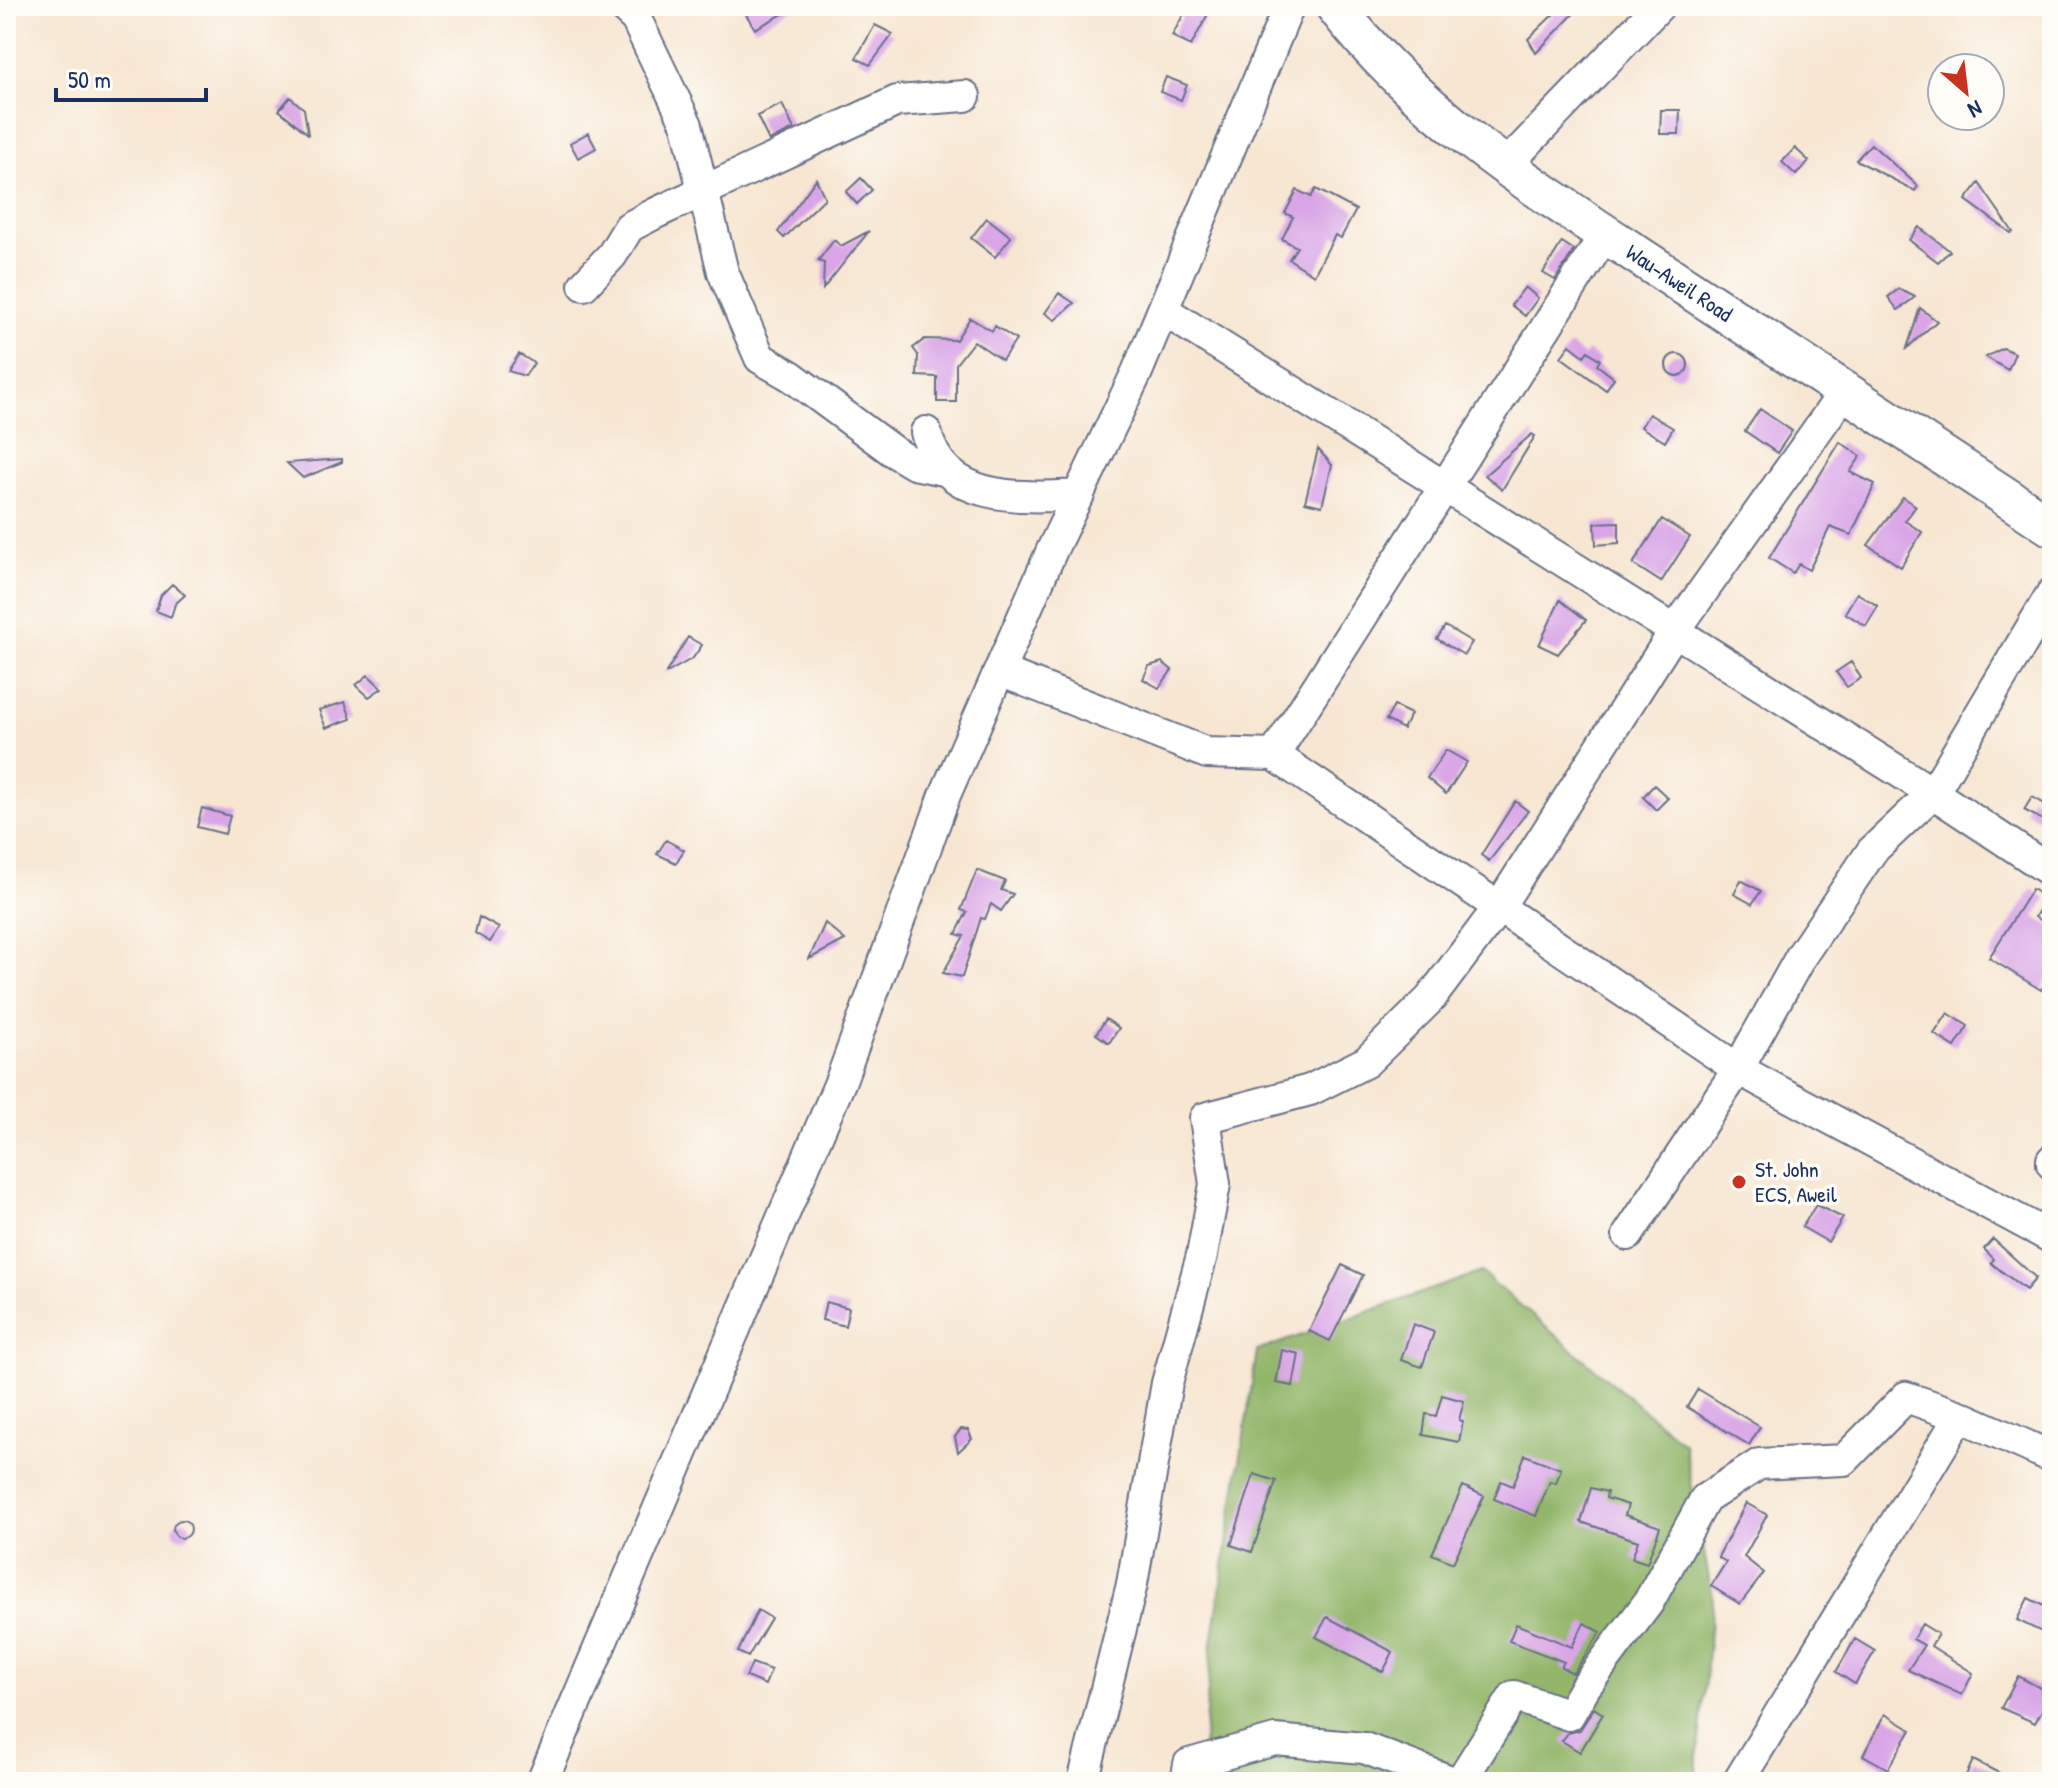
<svg xmlns="http://www.w3.org/2000/svg" width="2058" height="1788" font-family="'Patrick Hand',sans-serif">
  <style>
    .forest { fill: #93b66a; stroke: #577264; stroke-width: 2 }
    .building { fill: #d9a5e7 }
    .lines { fill: none; stroke-linecap: round; stroke-linejoin: round }
    .minor-casing { stroke: #686f87; stroke-width: 34 }
    .major-casing { stroke: #686f87; stroke-width: 42 }
    .minor { stroke: #fff; stroke-width: 30 }
    .major { stroke: #fff; stroke-width: 38 }
    .poi-dot { fill: #c8321e; stroke: #fdfcf7; stroke-width: 3 }
    .labels { text-anchor: middle; stroke-width: 7; stroke-linejoin: round; paint-order: stroke }
    .street-label { font-size: 22px; fill: #1b2f5e; stroke: #fdfcf7 }
    .poi-label { font-size: 22px; fill: #1b2f5e; stroke: #fdfcf7; text-anchor: start }
  </style>
  <rect width="100%" height="100%" fill="#fdfcf7"/>
  <filter id="ink" filterUnits="userSpaceOnUse"><feTurbulence type="fractalNoise" baseFrequency=".0125" numOctaves="2"/><feDisplacementMap in="SourceGraphic" scale="16" xChannelSelector="R" yChannelSelector="G"/><feConvolveMatrix kernelMatrix="1 2 1 2 8 2 1 2 1" color-interpolation-filters="sRGB"/></filter>
  <filter id="wash" filterUnits="userSpaceOnUse"><feTurbulence type="fractalNoise" baseFrequency=".006" numOctaves="4" result="noise"/><feDisplacementMap in="SourceGraphic" scale="32" xChannelSelector="R" yChannelSelector="G"/><feGaussianBlur stdDeviation="1.8" result="paint"/><feColorMatrix in="noise" values="0 0 0 0 0 0 0 0 0 0 0 0 0 0 0 0 0 1.4 0 .05"/><feComposite in="paint" operator="in"/></filter>
  <g filter="url(#wash)">
    <rect width="100%" height="100%" fill="#f7e6d2"/>
    <!-- forest -->
    <path class="forest" d="M1481 1272 1684 1444 1713 1600 1695 1782H1200L1212 1643 1257 1351Z"/>
    <g id="blocks">
      <!-- building -->
      <path class="building" d="M741 6H798L755 29Z
        M1188 6 1209 12 1191 46 1172 36Z
        M1562 6H1581L1536 53 1528 39Z
        M875 25 893 34 870 65 856 58Z
        M1166 77 1187 85 1181 100 1160 92Z
        M290 97 304 109 308 134 279 110Z
        M782 104 794 129 769 141 757 116Z
        M1661 110H1680L1679 134H1660Z
        M588 133 596 148 578 158 570 143Z
        M1871 144 1918 186 1915 191 1856 160Z
        M1795 148 1809 161 1796 175 1782 162Z
        M861 178 872 190 857 204 846 192Z
        M816 179 825 198 784 238 778 232Z
        M1979 183 2013 232 2011 233 1966 200Z
        M1316 189 1356 210 1341 238 1335 235 1314 275 1289 259 1297 247 1282 239 1293 217 1285 213 1297 190 1311 197Z
        M987 218 1011 237 995 257 971 238Z
        M1919 227 1950 251 1938 262 1909 240Z
        M869 231 823 289 824 263 818 261 834 240 841 246Z
        M1562 242 1574 250 1555 280 1543 273Z
        M1525 287 1538 298 1525 316 1511 305Z
        M1899 289 1915 297 1898 310 1888 297Z
        M1059 293 1074 303 1055 320 1045 313Z
        M1920 308 1937 321 1907 348Z
        M970 318 992 331 995 326 1016 340 1002 360 974 341 956 364V402H937V377L917 376 918 355 913 348 925 339 956 340Z
        M1570 345 1584 356 1588 351 1600 360 1597 365 1614 378 1606 390 1561 357Z
        M2003 348 2015 353 2008 370 1986 357Z
        M1666 365a11 11 0 1 1 22 0a11 11 0 1 1-22 0Z
        M519 354 534 363 525 376 508 371Z
        M1760 409 1792 431 1777 453 1745 431Z
        M1649 414 1673 428 1665 442 1641 427Z
        M1532 434 1535 436 1502 490 1485 475Z
        M1840 442 1861 456 1850 472 1875 484 1851 535 1830 527 1809 570 1799 564 1793 573 1769 558Z
        M1318 449 1332 465 1322 506 1305 502Z
        M342 459V462L303 478 287 463Z
        M1903 497 1916 506 1905 521 1922 532 1901 567 1868 545Z
        M1662 519 1690 537 1661 582 1633 564Z
        M1619 522V543L1596 545 1595 523Z
        M172 584 185 595 175 604 171 617 156 611 161 595Z
        M1857 593 1878 606 1866 626 1845 613Z
        M1560 600 1586 620 1558 654 1539 645Z
        M1445 626 1472 642 1464 655 1437 639Z
        M688 637 702 645 693 658 665 674Z
        M1162 662 1172 670 1159 688 1143 679 1149 666Z
        M1851 662 1861 678 1847 687 1836 672Z
        M368 675 382 688 369 697 356 685Z
        M345 702 351 719 326 728 319 710Z
        M1394 706 1411 714 1403 729 1386 720Z
        M1446 750 1467 762 1446 794 1427 778Z
        M1654 785 1668 798 1656 810 1643 797Z
        M2032 797 2052 808V825L2024 810Z
        M1515 801 1528 811 1489 861 1481 855Z
        M202 808 230 816 225 834 197 827Z
        M666 840 684 850 676 863 657 854Z
        M977 870 1005 881 1001 890 1013 894 1001 911 991 904 985 919 981 918 962 977 943 973 964 936 956 934 967 912 961 910Z
        M1741 880 1761 891 1752 904 1734 894Z
        M2032 889 2046 898 2035 917 2052 927V973L2041 990 1989 958Z
        M479 917 499 928 490 942 475 933Z
        M825 923 845 940 809 959Z
        M1948 1013 1968 1026 1955 1047 1934 1034Z
        M1106 1019 1119 1028 1109 1043 1096 1034Z
        M1816 1205 1843 1218 1828 1242 1802 1227Z
        M1993 1239 2036 1278 2026 1290 1991 1263 1994 1259 1984 1249Z
        M1342 1265 1363 1275 1330 1341 1309 1331Z
        M826 1302 849 1308 845 1326 822 1320Z
        M1413 1324 1434 1332 1422 1367 1401 1360Z
        M1282 1350 1299 1354 1293 1386 1276 1383Z
        M1698 1389 1760 1427 1749 1445 1687 1407Z
        M1442 1395 1464 1401 1459 1420 1463 1421 1459 1442 1423 1435 1426 1414 1436 1416Z
        M961 1429 968 1430 972 1439 958 1452 955 1437Z
        M1525 1455 1561 1469 1556 1483 1550 1481 1536 1516 1494 1499 1501 1481 1513 1486Z
        M1254 1474 1276 1481 1252 1552 1231 1545Z
        M1463 1486 1484 1496 1453 1563 1432 1554Z
        M1591 1488 1607 1492 1606 1498 1628 1505 1625 1515 1660 1527 1647 1563 1632 1558 1638 1541 1581 1522Z
        M1746 1503 1767 1515 1744 1557 1764 1573 1740 1604 1711 1586 1726 1562 1718 1557Z
        M173 1529a9 9 0 1 1 18 0a9 9 0 1 1-18 0Z
        M2028 1598 2052 1610V1637L2017 1620Z
        M758 1610 771 1618 748 1657 738 1652Z
        M1327 1617 1393 1652 1383 1672 1316 1637Z
        M1584 1623 1601 1632 1573 1673 1561 1667 1564 1662 1509 1641 1516 1624 1572 1647Z
        M1922 1624 1938 1634 1931 1646 1973 1673 1962 1695 1908 1670 1924 1645 1913 1639Z
        M1855 1639 1875 1651 1855 1684 1836 1672Z
        M752 1663 771 1670 765 1685 746 1677Z
        M2018 1676 2051 1694 2035 1723 2001 1708Z
        M1594 1708 1603 1714 1580 1752 1562 1741 1568 1733 1580 1730Z
        M1885 1714 1911 1730 1888 1769 1863 1755Z
        M1973 1760 2017 1782H1963Z"/>
    </g>
  </g>
  <g filter="url(#ink)">
    <use href="#blocks" fill-opacity="0" stroke="#686f87" stroke-width="2"/>
    <g class="lines">
      <!-- minor casing -->
      <g class="minor-casing">
        <path id="minor" d="M622 6 636 19 687 125 723 272 760 358 791 376 894 452 914 464 944 470
          M1504 167 1659 6
          M584 285 612 255 629 227 656 213 897 101 965 96
          M1163 310 1933 793 2052 872
          M926 432C943 503 1020 498 1079 495
          M1000 671 1207 753 1274 755 1738 1069 2052 1238
          M1274 755 1606 233
          M2052 1160V1164
          M1628 1235 1738 1069 1801 956 1872 851 1933 793 2052 593
          M542 1782 841 1080 945 795 1052 550 1137 372 1289 6
          M1083 1782 1132 1584 1167 1383 1202 1255 1215 1184 1205 1118 1310 1090 1366 1062 1430 999 1499 907 1674 632 1845 391
          M1186 1782 1189 1764 1275 1740 1364 1748 1453 1782
          M1460 1782 1514 1696 1569 1715 1585 1687 1648 1603 1705 1499 1759 1464 1844 1460 1906 1397 1960 1416
          M1738 1782 1960 1416 2052 1457"/>
      </g>
      <!-- major casing -->
      <g class="major-casing">
        <g id="major">
          <path id="s1" d="M1335 6C1425 124 1555 200 1677 281 1802 363 1927 445 2052 527"/>
        </g>
      </g>
      <!-- minor -->
      <use href="#minor" class="minor"/>
      <!-- major -->
      <use href="#major" class="major"/>
    </g>
  </g>
  <!-- markers -->
  <circle class="poi-dot" cx="1739" cy="1182" r="8"/>
  <g class="labels">
    <!-- street labels -->
    <g class="street-label">
      <text dy="8" stroke="none"><textPath href="#s1" startOffset="444">Wau-Aweil Road</textPath></text>
    </g>
    <!-- poi labels -->
    <g class="poi-label">
      <text x="1755" y="1177">St. John<tspan x="1755" dy="25">ECS, Aweil</tspan></text>
    </g>
  </g>
  <!-- margin -->
  <rect width="2058" height="1788" fill="none" stroke="#fdfcf7" stroke-width="32"/>
  <!-- north arrow -->
  <g transform="translate(1966 92) rotate(152)"><circle r="38" fill="#fdfcf7" stroke="#a3aaba" stroke-width="2"/>
  <path d="M0-6L14 30L0 20L-14 30Z" fill="#c8321e"/>
  <text y="-12" font-size="22" font-weight="bold" text-anchor="middle" fill="#1b2f5e">N</text>
  </g>
  <!-- scale -->
  <path d="M56 88v12h150v-12" fill="none" stroke="#1b2f5e" stroke-width="4"/>
  <text x="68" y="88" font-size="24" fill="#1b2f5e" stroke="#fdfcf7" stroke-width="6" paint-order="stroke">50 m</text>
</svg>
